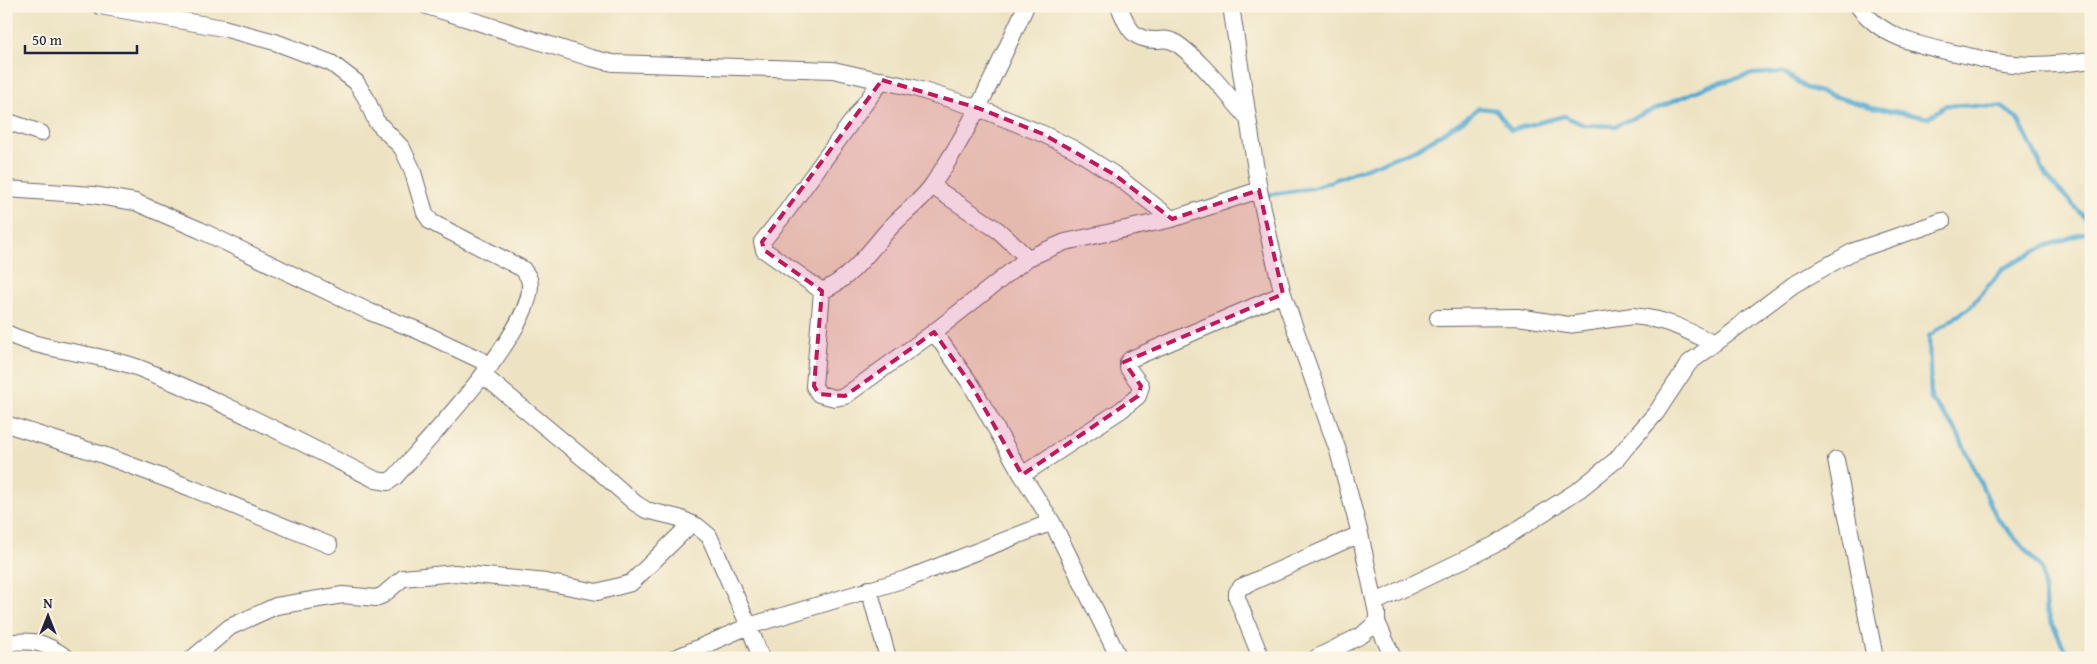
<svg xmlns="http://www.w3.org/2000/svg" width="2097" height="664" font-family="'Gentium Book Plus',serif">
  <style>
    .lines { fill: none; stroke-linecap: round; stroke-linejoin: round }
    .stream { stroke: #55aad1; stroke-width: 4.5 }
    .minor-casing { stroke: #69666b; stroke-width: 18 }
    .minor { stroke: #fff; stroke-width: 16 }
    .marked { fill: #c2185b; fill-opacity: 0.2; stroke: #c2185b; stroke-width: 4; stroke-dasharray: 10 6; stroke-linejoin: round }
  </style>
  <rect width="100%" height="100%" fill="#fcf5e5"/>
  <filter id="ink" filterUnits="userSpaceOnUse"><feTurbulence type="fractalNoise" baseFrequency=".02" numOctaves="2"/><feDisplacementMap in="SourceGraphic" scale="10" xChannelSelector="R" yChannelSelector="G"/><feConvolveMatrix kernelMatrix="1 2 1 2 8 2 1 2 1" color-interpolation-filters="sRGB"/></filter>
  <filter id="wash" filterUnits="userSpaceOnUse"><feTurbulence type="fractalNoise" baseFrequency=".0096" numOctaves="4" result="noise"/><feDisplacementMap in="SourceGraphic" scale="20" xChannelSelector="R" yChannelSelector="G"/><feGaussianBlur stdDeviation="1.12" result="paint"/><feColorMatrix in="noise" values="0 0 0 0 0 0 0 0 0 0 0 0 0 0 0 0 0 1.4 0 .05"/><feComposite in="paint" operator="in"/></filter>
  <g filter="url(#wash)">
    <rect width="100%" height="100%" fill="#ede3c3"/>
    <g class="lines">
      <!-- stream -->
      <path class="stream" d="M1268 195 1313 188 1417 149 1465 119 1479 108 1496 110 1511 130 1564 116 1584 125 1615 126 1711 85 1753 74 1783 72 1806 88 1871 107 1929 118 1946 105 2002 107 2018 119 2046 176 2091 224
        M2069 658 2046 611 2042 569 1997 518 1956 430 1931 399 1929 336 1970 307 2004 268 2048 245 2091 231"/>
    </g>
  </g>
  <g filter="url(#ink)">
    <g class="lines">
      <!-- minor casing -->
      <g class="minor-casing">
        <path id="minor" d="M427 6 591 58 613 63 833 70 914 88 978 108 1043 134 1074 149 1115 175 1172 219
          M1119 6C1128 28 1132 41 1158 40 1164 39 1171 40 1176 43 1201 60 1228 96 1248 118
          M1231 6 1259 190 1271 246 1283 294 1338 451 1360 534 1377 613V622L1362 635 1316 658
          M1858 6C1882 38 1918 45 1955 53 1971 56 1987 61 2003 63 2033 67 2062 64 2091 60
          M6 121 41 133
          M932 186 999 231 1028 258
          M6 189 93 195 135 202 200 230 370 312 417 330 491 365
          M822 291 814 386 819 394 835 398 845 396 934 332 1028 258 1065 242 1172 219 1259 190
          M822 291C850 279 868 253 888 230 902 214 922 201 933 184 971 129 998 67 1026 6
          M822 291 764 250 762 242 786 212 882 80
          M1438 318 1518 317 1568 325 1633 316C1666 319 1685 329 1714 344
          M934 332 972 386 1022 475 1052 522 1119 658
          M6 333C48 353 96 352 139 368 220 400 298 441 376 480L388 482 395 477C424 444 542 322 529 279 528 275 524 272 523 269L431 222 425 213 412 169 402 148 376 121 366 98 356 82 331 63 275 42 223 28 100 6
          M483 375 600 472 635 503 646 510 679 518 697 526 709 536 749 626 761 658
          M6 424 103 455 191 488 329 545
          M1836 460 1875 658
          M1022 475 1121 410 1138 396 1141 386 1128 368V362L1131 359 1283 294
          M869 589 888 658
          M1376 602 1494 545 1580 489 1616 460 1628 445 1656 413 1689 363 1793 285 1854 251 1942 221
          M1377 622 1393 658
          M6 643C34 639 44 642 67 658
          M193 658 230 627 276 606 343 595 376 598 383 595 403 578 455 573 546 582 597 592 631 583 691 524
          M675 658 749 626 909 578 1052 522
          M1261 658 1237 598V592L1241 587 1360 534"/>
      </g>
      <!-- minor -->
      <use href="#minor" class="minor"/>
    </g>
  </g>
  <!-- marked area -->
  <path class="marked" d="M882 80 978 108 1043 134 1115 175 1172 219 1259 190 1283 294 1124 362 1141 386 1138 396 1022 475 972 386 934 332 845 396 819 394 814 386 822 291 764 250 762 242Z"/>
  <!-- margin -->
  <rect width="2097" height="664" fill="none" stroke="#fcf5e5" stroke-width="25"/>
  <!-- north arrow -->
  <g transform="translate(48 616)" stroke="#fcf5e5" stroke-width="4" paint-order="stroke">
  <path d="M0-4L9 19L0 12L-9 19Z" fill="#22223b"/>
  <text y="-8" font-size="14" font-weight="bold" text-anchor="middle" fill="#22223b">N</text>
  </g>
  <!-- scale -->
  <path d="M25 45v8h112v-8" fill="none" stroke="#22223b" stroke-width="2.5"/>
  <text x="32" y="45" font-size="15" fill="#22223b" stroke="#fcf5e5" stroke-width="4" paint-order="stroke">50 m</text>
</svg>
